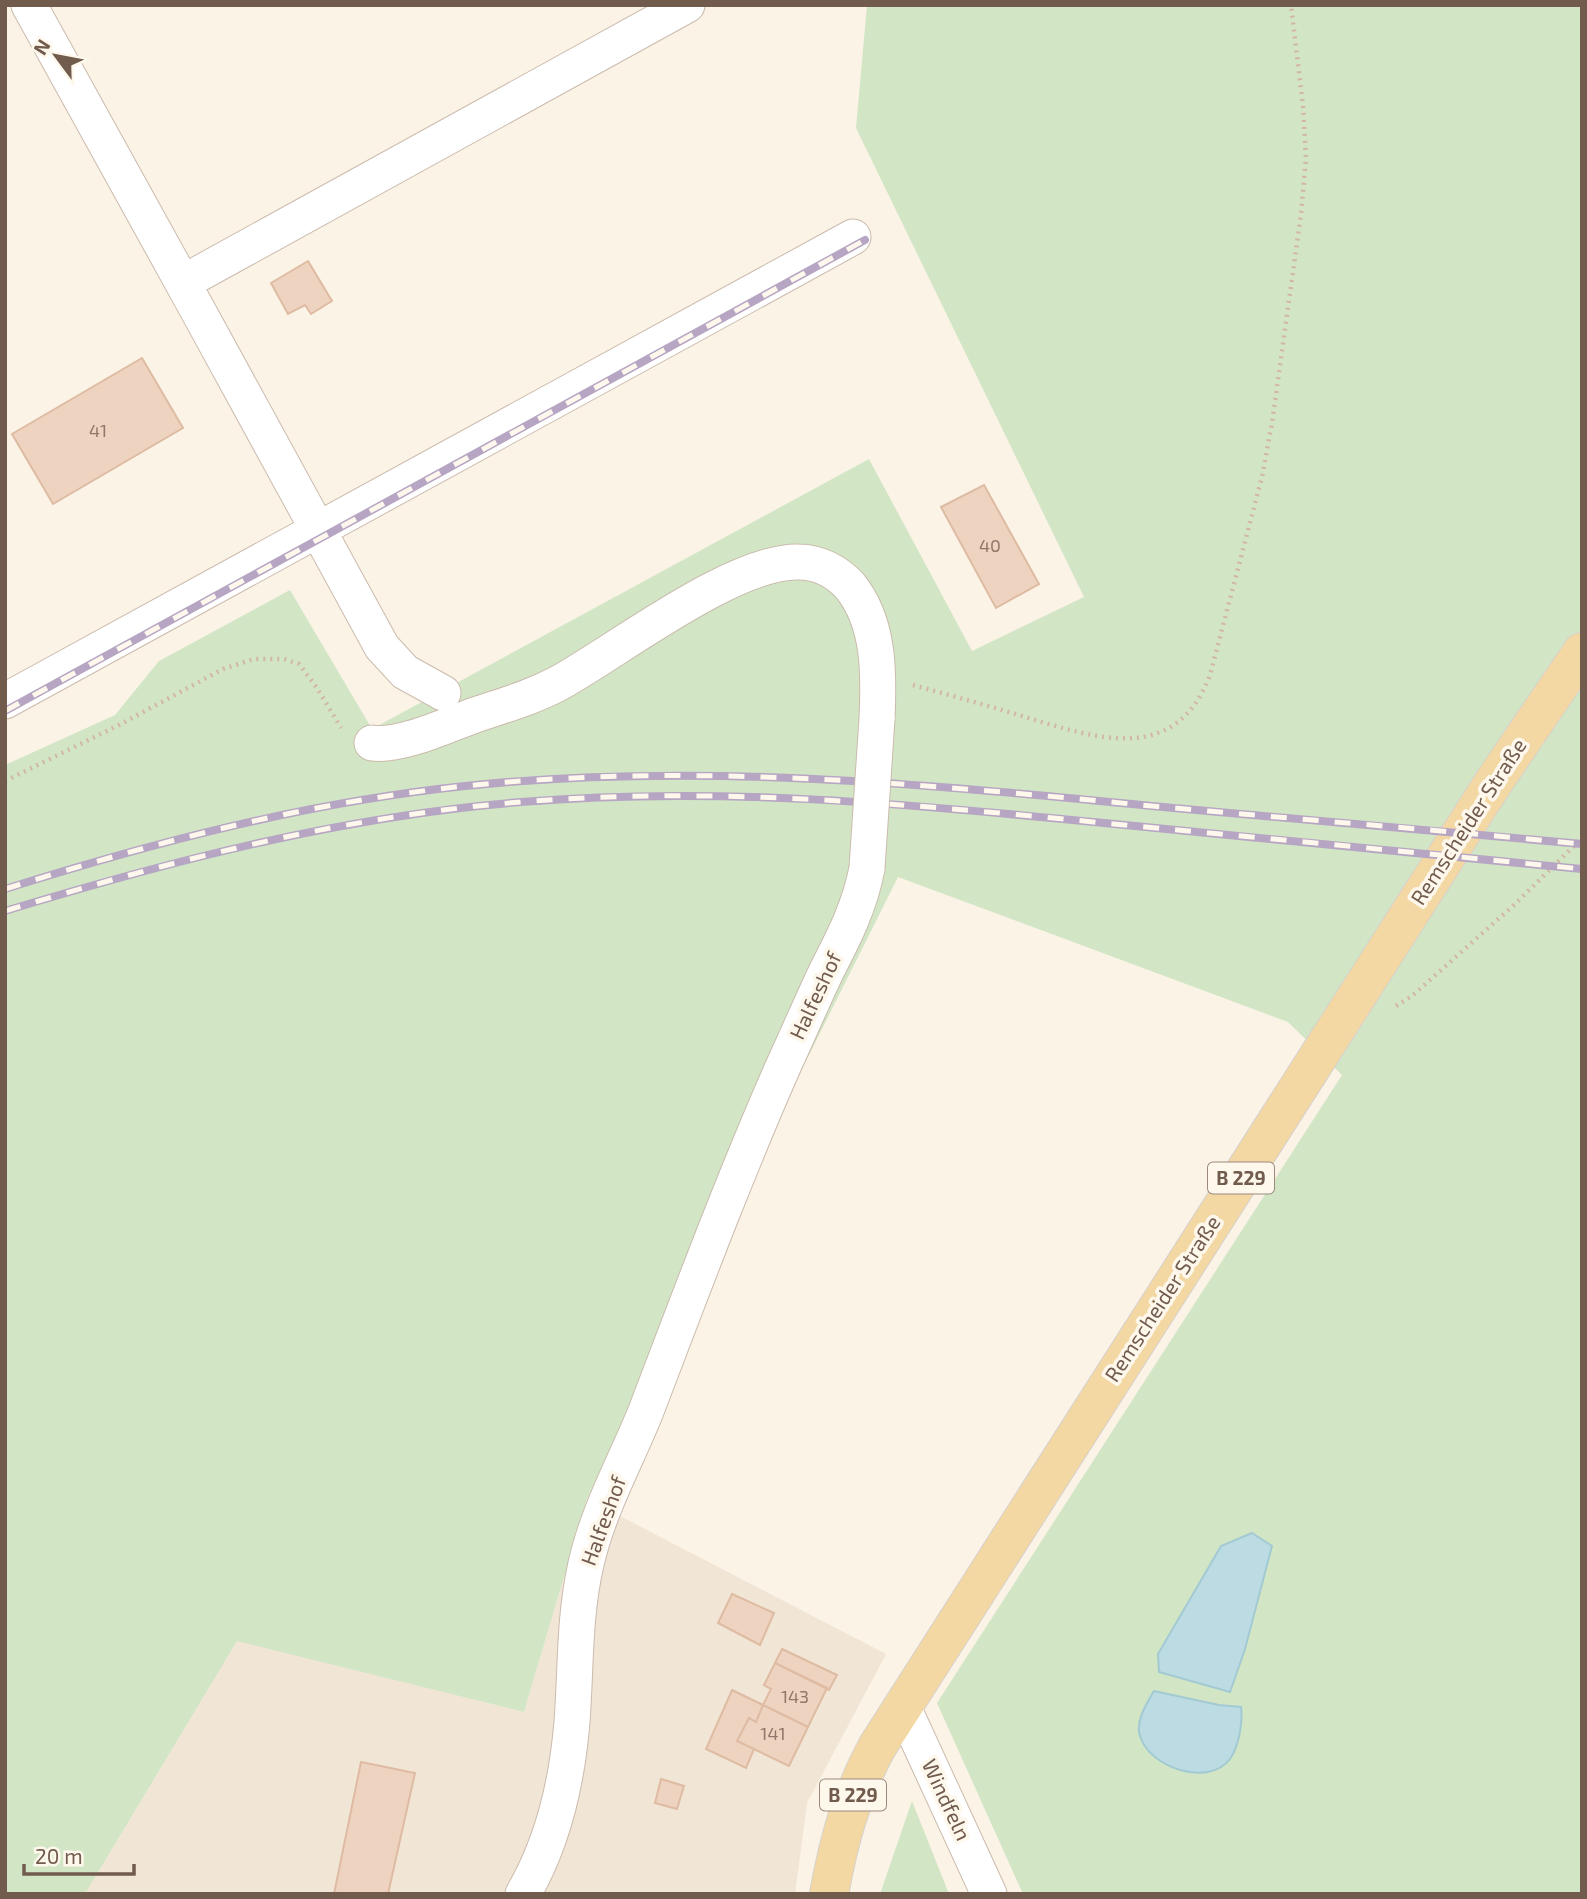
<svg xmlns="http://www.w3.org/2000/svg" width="1587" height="1899" font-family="'Exo 2',sans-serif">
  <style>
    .residential { fill: #f1e5d5 }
    .green { fill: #d2e6c6; fill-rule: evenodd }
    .water { fill: #bcdbe2; stroke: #a3cad3; stroke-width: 2 }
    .building { fill: #edd3c0; stroke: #debba2; stroke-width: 2 }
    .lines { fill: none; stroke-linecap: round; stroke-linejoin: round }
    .minor-casing { stroke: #cbbbad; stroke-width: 37 }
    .major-casing { stroke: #d7d1cd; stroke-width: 40 }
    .path { stroke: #d2b7a3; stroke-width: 4.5; stroke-dasharray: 2 5; stroke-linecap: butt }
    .minor { stroke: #fff; stroke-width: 35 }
    .major { stroke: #f3d8a4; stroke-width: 38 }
    .rail-casing { stroke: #b6a5c3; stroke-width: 8 }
    .rail { stroke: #fdf7ec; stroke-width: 5; stroke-dasharray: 16; stroke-linecap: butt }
    .minor-bridge-casing { stroke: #cbbbad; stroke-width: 37; stroke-linecap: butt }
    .minor-bridge { stroke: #fff; stroke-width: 35 }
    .labels { text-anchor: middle; stroke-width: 7; stroke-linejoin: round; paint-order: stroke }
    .number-label { font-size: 18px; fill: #90796a }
    .shield { fill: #fdf7ec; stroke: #9b8a7d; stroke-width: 2 }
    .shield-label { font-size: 19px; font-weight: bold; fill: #715b4d }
    .street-label { font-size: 21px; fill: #715b4d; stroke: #fdf7ec }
  </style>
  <rect width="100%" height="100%" fill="#faf3e6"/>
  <!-- residential -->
  <path class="residential" d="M587 1499 886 1654 807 1803 795 1894H85L237 1640 524 1712Z"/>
  <!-- green -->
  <path class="green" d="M867 5H1582V1894H1023L937 1703 1342 1075 1288 1022 898 877 587 1499 524 1712 237 1641 85 1894H5V765L115 715 159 661 290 590 372 729 869 459 972 651 1084 597 856 128ZM1272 1546 1245 1649 1230 1692 1159 1672ZM1154 1691 1219 1705 1241 1707C1243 1722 1240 1746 1230 1759 1208 1788 1149 1767 1140 1736 1135 1721 1147 1703 1154 1691Z
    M912 1801 949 1894H880Z"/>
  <!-- water -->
  <path class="water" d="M1252 1533 1272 1546 1245 1649 1230 1692 1159 1672 1158 1654 1221 1546Z
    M1154 1691 1219 1705 1241 1707C1243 1722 1239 1746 1230 1759 1208 1788 1149 1767 1140 1736 1135 1721 1147 1703 1154 1691Z"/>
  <!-- building -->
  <path class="building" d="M308 261 332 301 311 314 305 305 288 314 271 283Z
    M142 358 183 428 53 504 12 434Z
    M984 485 1039 584 996 608 941 507Z
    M732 1594 774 1613 760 1645 718 1623Z
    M782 1649 837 1675 829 1690 775 1663Z
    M775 1663 827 1688 808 1727 763 1705 771 1689 764 1685Z
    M732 1690 763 1705 756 1722 749 1718 737 1741 754 1749 746 1768 706 1749Z
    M763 1705 808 1727 789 1766 737 1741 749 1718 756 1722Z
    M361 1762 415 1773 388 1894H334Z
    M661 1779 684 1786 677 1809 655 1803Z"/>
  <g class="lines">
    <!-- minor casing -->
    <g class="minor-casing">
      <path id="minor" d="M29 5C148 218 265 433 382 647L405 672 443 693
        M184 282 687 5
        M5 701 853 237
        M372 743C401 747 447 725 475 715 504 705 531 698 559 683 617 651 734 560 799 562 819 562 837 572 850 586 880 623 879 674 877 719
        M902 1705 989 1894
        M523 1894C554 1841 567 1782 572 1722 576 1668 574 1616 586 1564 598 1510 626 1461 646 1411 691 1293 735 1175 786 1060 800 1030 813 999 827 970 844 937 860 906 867 868"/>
    </g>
    <!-- major casing -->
    <g class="major-casing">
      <path id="major" d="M829 1894C839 1840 851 1795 877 1747L1495 780 1582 652"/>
    </g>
    <!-- path -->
    <path class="path" d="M913 685C949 695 986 705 1022 716 1095 738 1175 767 1210 675L1262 477 1272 423 1301 214 1306 158 1303 106 1291 5
      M5 781 119 725 223 669 254 659H284L299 664 317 688 341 728
      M1396 1006 1412 996 1514 905 1582 838"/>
    <!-- minor -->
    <use href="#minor" class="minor"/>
    <!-- major -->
    <use href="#major" class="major"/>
    <!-- rail casing -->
    <g class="rail-casing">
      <path id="rail" d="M5 711 865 240
        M5 889C155 842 309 802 465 786 694 762 924 784 1152 806 1295 819 1438 830 1582 844
        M5 911C174 860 344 816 521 802 715 786 910 804 1104 823 1263 838 1422 853 1582 869"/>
    </g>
    <!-- rail -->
    <use href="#rail" class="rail"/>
    <!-- minor-bridge casing -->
    <g class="minor-bridge-casing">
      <path id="minor-bridge" d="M867 868 877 719"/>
    </g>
    <!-- minor-bridge -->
    <use href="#minor-bridge" class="minor-bridge"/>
  </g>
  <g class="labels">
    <!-- number labels -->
    <g class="number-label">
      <text x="98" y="437">41</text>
      <text x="990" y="552">40</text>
      <text x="795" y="1703">143</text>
      <text x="773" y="1740">141</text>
    </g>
    <!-- shield labels -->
    <g class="shield">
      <rect x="1208" y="1162.5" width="66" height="31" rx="5"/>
      <rect x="820" y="1779.5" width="66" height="31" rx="5"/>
    </g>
    <g class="shield-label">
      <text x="1241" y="1185">B 229</text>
      <text x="853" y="1802">B 229</text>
    </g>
    <!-- street labels -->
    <g class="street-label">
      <text transform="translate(1469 822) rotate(-57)" y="7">Remscheider Straße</text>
      <text transform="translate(816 996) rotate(-65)" y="7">Halfeshof</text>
      <text transform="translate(1163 1299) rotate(-57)" y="7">Remscheider Straße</text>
      <text transform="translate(604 1521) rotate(-70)" y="7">Halfeshof</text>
      <text transform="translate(946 1800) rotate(65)" y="7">Windfeln</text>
    </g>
  </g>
  <!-- border -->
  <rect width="1587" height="1899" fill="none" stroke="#715b4d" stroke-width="14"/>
  <!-- north arrow -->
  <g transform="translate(56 56) rotate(302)" stroke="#fdf7ec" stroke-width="5" paint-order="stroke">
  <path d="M0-5L12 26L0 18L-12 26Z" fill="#715b4d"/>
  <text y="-10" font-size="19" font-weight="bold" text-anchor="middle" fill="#715b4d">N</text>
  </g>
  <!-- scale -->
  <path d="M24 1864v10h110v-10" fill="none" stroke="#715b4d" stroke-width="3.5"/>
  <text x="35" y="1864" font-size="21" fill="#715b4d" stroke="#fdf7ec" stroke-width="5" paint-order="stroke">20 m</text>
</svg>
